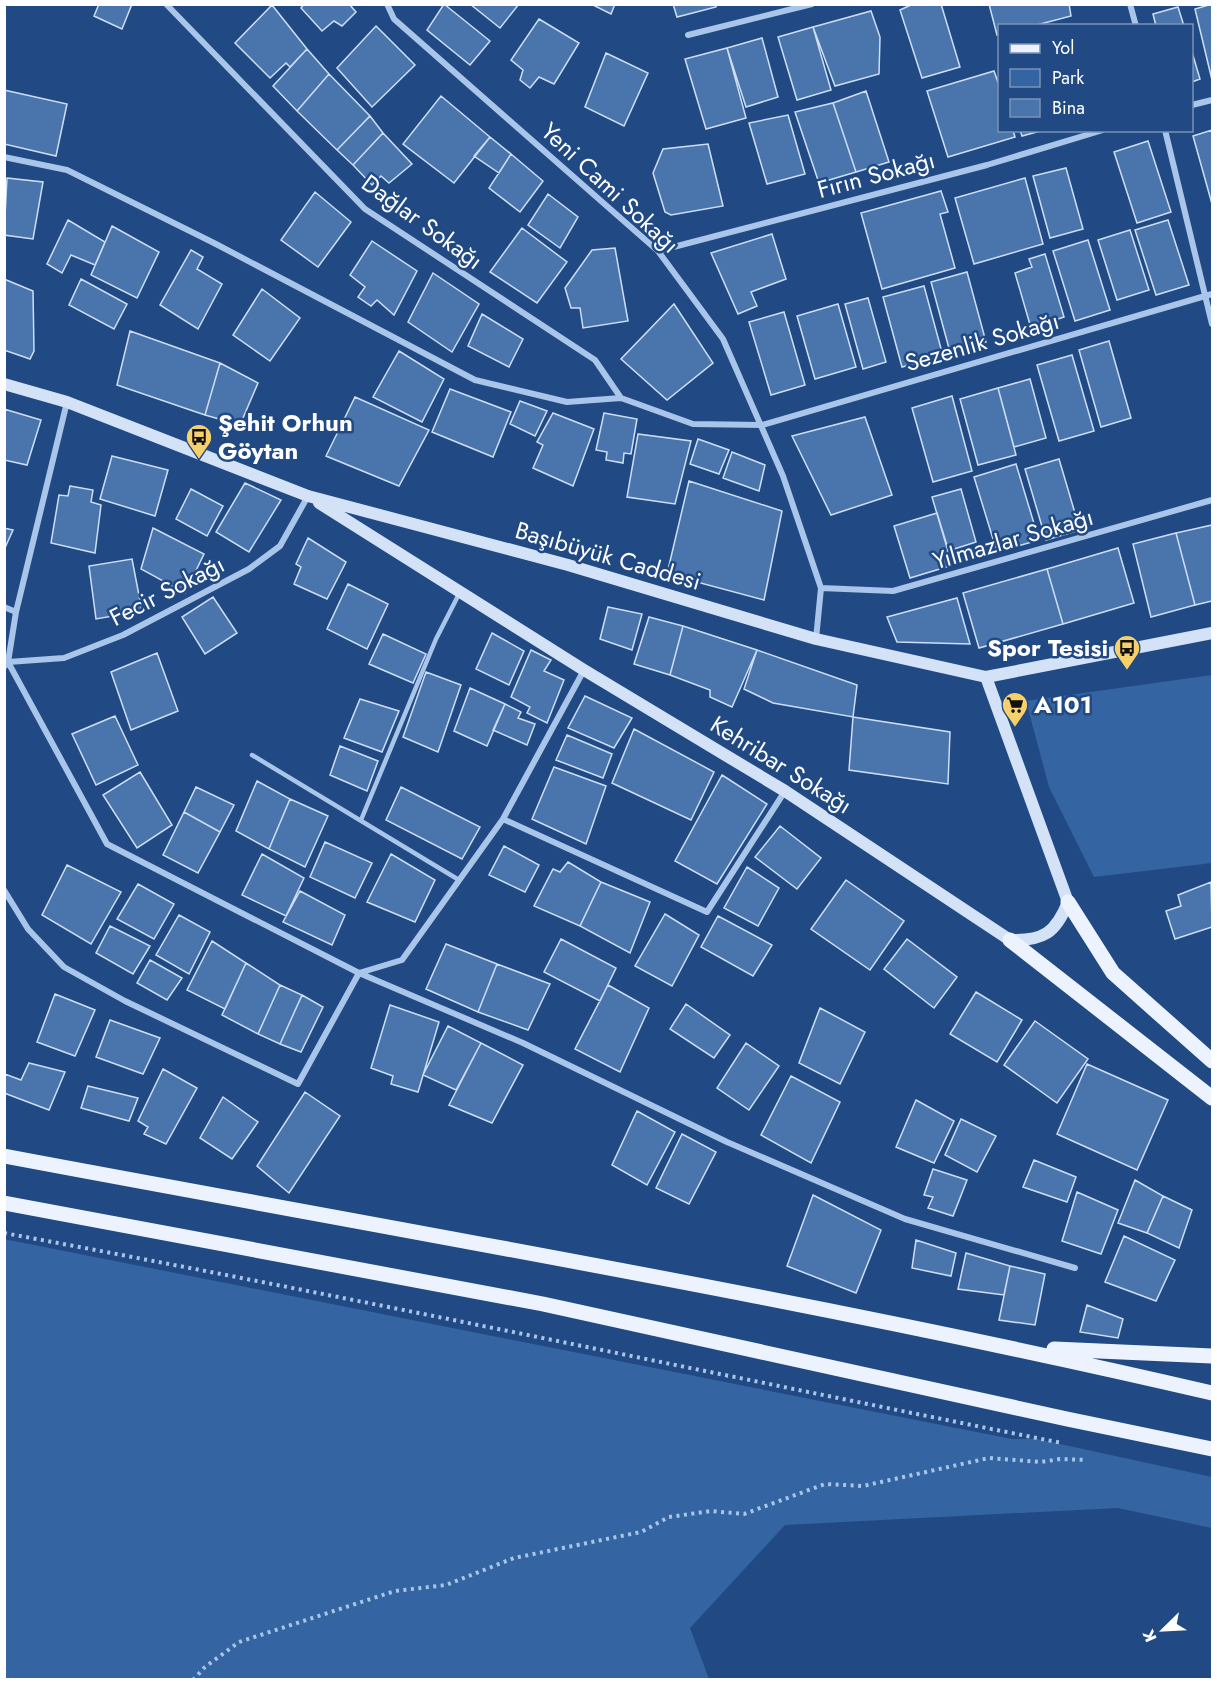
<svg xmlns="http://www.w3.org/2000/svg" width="1217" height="1684" font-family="Jost,sans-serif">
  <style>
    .green { fill: #3464a1 }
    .building { fill: #4974ac; stroke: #cddff7; stroke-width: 1.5 }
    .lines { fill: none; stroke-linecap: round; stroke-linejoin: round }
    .path { stroke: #a9c5e9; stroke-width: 4; stroke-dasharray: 3 4.5; stroke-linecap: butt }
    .service { stroke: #a9c5e9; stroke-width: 4.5 }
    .minor { stroke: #a9c5e9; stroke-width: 6 }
    .secondary { stroke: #d4e2f7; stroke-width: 12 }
    .primary { stroke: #ecf3fe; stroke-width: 15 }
    .labels { text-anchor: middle; stroke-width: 5; stroke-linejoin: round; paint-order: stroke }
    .street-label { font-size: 24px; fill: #fff; stroke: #214a84 }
    .poi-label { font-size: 24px; font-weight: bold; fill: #fff; stroke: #214a84; text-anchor: start }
  </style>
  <rect width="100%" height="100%" fill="#214a84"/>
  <!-- green -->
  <path class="green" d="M1212 675V863L1094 877 1049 787 1026 701Z
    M4 1239 1012 1439H1037L1212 1477V1528L1118 1508 785 1525 690 1628 709 1679H5Z"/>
  <!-- building -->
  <path class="building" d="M99 4H132L122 29 94 16Z
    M304 4H349L356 12 342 26 334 21 322 31 301 8Z
    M444 4 490 41 470 65 427 30Z
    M470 4H519L500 28Z
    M591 4H615L611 14Z
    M673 4H716V7L677 17Z
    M913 4H941L960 67 922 78 900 10Z
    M989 4H1069L1071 16 1033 26H1000V34L997 35Z
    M1212 4V80L1195 9Z
    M272 5 307 49 290 67 286 63 270 78 235 43Z
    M1178 7 1184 26H1156L1153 14Z
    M871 11 880 37 879 74 835 86 813 27Z
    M539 19 579 43 554 84 539 77 530 88 520 80 523 70 511 60Z
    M376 26 415 65 372 107 337 68Z
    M813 27 831 90 797 100 778 37Z
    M762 38 778 97 746 107 727 48Z
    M727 48 746 118 706 129 685 59Z
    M307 49 329 74 297 111 273 86Z
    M1192 52 1200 79 1192 82Z
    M606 53 648 73 624 126 585 107Z
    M994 71 1000 88V130H1013L1015 137 948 157 927 91Z
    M329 74 370 116 337 150 297 111Z
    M4 90 67 104 56 156 4 144Z
    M866 91 889 162 856 172 833 103Z
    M441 96 490 137 454 183 403 144Z
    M833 103 856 172 819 183 795 112Z
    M788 115 805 174 767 184 749 123Z
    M370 116 383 133 353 165 337 150Z
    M1020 130H1044L1022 136Z
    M1212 130V204L1193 136Z
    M383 133 412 164 389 183 381 176 372 185 353 165Z
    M490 137 511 154 499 173 474 156Z
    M1148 141 1171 212 1137 223 1114 152Z
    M708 144 723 206 671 215 665 212 653 173 663 149Z
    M511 154 543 181 520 212 489 188Z
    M1066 168 1083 229 1050 238 1033 176Z
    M7 178 43 182 33 239 4 235Z
    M1025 178 1043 244 974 264 955 198Z
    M941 191 948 212 940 214 955 268 882 289 861 213Z
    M315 192 351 222 318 267 281 240Z
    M548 194 578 217 560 248 528 225Z
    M68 220 105 242 95 265 71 255 62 273 47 264Z
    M1168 220 1189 285 1156 295 1135 230Z
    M112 226 159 252 137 298 91 275Z
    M522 228 567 262 537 303 490 272Z
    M1130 230 1149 290 1117 300 1098 240Z
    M772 234 786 279 751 292 757 306 738 314 711 253Z
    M1088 240 1110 310 1075 321 1053 251Z
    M372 241 417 271 394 315 377 300 371 306 358 297 365 287 350 275Z
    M615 248 628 321 583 328 580 308H571L565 288 592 250Z
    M191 250 203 257 197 269 222 284 198 329 160 305Z
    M1045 254 1064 317 1031 328 1015 273 1032 267 1029 259Z
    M967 272 986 342 950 352 931 282Z
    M433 273 479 304 452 352 408 322Z
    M4 279 33 291 34 351 30 359 4 350Z
    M81 279 127 304 114 329 69 305Z
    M924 286 943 356 902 367 883 297Z
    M262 289 300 318 270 361 233 335Z
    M868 298 886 362 863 369 845 304Z
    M674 304 713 363 667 400 621 359Z
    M838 304 856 367 815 379 797 316Z
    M784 312 805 385 771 395 749 322Z
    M482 314 523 339 509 367 468 346Z
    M130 331 220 363 205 415 117 385Z
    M1109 341 1131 418 1101 427 1079 350Z
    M399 351 444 379 422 422 373 397Z
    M1072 355 1094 431 1059 441 1037 365Z
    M220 363 258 383 240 425 205 415Z
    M1030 379 1046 438 1014 447 998 388Z
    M998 388 1016 455 978 465 960 399Z
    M450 389 511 412 493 457 432 432Z
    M952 396 972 471 933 482 912 408Z
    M355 397 429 430 399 486 326 456Z
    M520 401 547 411 535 436 510 424Z
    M4 409 41 420 27 465 4 460Z
    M553 413 594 429 573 486 533 468 543 445 537 442Z
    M604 413 637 419 631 454 624 453 623 463 606 460 607 452 596 450Z
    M865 417 892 495 831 515 792 436Z
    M638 434 691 441 675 504 627 497Z
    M698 439 729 450 719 474 690 464Z
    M732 452 765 465 759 491 723 478Z
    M112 456 168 470 155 516 100 499Z
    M1059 459 1080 530 1046 540 1025 469Z
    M1016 464 1039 540 997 552 974 477Z
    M689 481 782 511 764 600 667 574Z
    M245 483 281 500 249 552 216 532Z
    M70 486 93 490 91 502 101 505 95 553 51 543 59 495 68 496Z
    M191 489 223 506 207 536 176 519Z
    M961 489 976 542 948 551 932 497Z
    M937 513 953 565 910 578 894 526Z
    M1212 525V601L1195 605 1176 533Z
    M4 528 13 530 4 550Z
    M153 528 204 554 185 593 141 569Z
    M1176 533 1195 605 1151 617 1133 544Z
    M308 538 346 562 327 599 294 584 301 567 296 564Z
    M1118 548 1134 603 1063 624 1047 569Z
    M132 559 142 611 96 619 89 566Z
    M1047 569 1063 624 979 648 963 593Z
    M348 584 388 604 367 649 327 629Z
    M213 597 237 633 205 654 182 617Z
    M957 598 970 644 897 642 887 617Z
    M608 607 642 614 632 650 600 639Z
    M649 617 683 626 670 675 634 664Z
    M683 626 757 650 732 707 710 697V690L670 675Z
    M492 633 524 651 509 685 476 669Z
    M383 634 426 654 413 683 369 664Z
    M531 650 551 660 544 671 564 680 547 723 527 713 530 707 511 697Z
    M757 650 857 685 853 717 773 703 744 689Z
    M157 653 178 711 131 730 111 672Z
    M426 672 461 685 438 752 403 737Z
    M470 688 505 704 487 746 454 731Z
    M585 696 632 718 614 748 568 728Z
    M360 699 399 711 382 752 344 738Z
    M505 704 521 712 518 718 535 724 527 745 493 730Z
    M115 716 138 765 96 785 72 734Z
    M853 717 950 732 948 784 849 770Z
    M634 729 714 772 691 820 612 783Z
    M567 735 612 754 603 778 556 760Z
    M340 746 378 761 367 791 330 775Z
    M554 767 606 786 586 844 532 819Z
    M140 772 172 825 137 848 103 795Z
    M722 775 767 804 717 884 675 861Z
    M257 781 290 799 269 849 236 831Z
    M196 787 234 805 220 832 184 812Z
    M401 787 480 827 462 859 386 820Z
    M290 799 328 816 305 867 269 849Z
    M184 812 220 832 198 873 163 855Z
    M780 826 821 858 797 889 755 857Z
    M325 842 372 863 355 898 310 877Z
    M504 846 539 865 525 892 489 875Z
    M262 854 304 878 286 916 242 895Z
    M391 854 435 880 415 922 367 902Z
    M568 862 601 882 580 926 534 906 553 869 560 872Z
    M67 865 121 892 91 944 42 915Z
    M747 867 779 888 758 926 724 908Z
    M846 880 904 921 870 970 811 929Z
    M601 882 650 902 630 953 580 926Z
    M1211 882 1212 927 1175 939 1166 911 1181 906 1178 895Z
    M138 884 174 904 154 939 117 919Z
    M300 891 345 915 332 945 283 922Z
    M665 914 699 935 672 986 635 966Z
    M179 915 210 932 189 974 156 955Z
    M718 916 772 945 753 976 701 947Z
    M110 926 150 946 133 974 96 953Z
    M561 939 616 968 600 1001 544 972Z
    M907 939 957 977 934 1008 884 969Z
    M212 941 246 963 225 1009 187 990Z
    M446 944 497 964 478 1012 426 989Z
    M150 960 182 978 167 1000 137 983Z
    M246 963 280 985 258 1034 222 1015Z
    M497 964 550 984 528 1030 478 1012Z
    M280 985 302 995 280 1044 258 1034Z
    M608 985 649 1008 620 1072 575 1049Z
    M976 992 1022 1020 997 1062 950 1034Z
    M55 994 95 1010 75 1056 37 1042Z
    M302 995 323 1007 301 1052 280 1044Z
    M686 1004 730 1035 714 1058 670 1029Z
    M390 1005 439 1022 418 1092 391 1084 393 1076 371 1068Z
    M820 1008 865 1032 840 1084 799 1063Z
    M110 1020 160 1038 143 1074 96 1057Z
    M1035 1021 1088 1059 1057 1103 1004 1065Z
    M448 1026 481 1043 456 1090 423 1075Z
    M481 1043 523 1065 492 1123 449 1105Z
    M746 1043 779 1066 749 1110 717 1088Z
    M29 1063 65 1072 49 1110 4 1093 5 1074 21 1080Z
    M1087 1064 1168 1100 1137 1170 1057 1134Z
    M163 1069 197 1088 166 1144 144 1134 148 1127 138 1121Z
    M791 1076 840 1102 811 1163 761 1135Z
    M88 1086 138 1098 129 1121 81 1108Z
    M305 1092 340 1116 289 1193 257 1166Z
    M223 1097 258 1122 232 1159 200 1138Z
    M916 1100 954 1121 934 1163 896 1147Z
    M637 1111 675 1132 647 1185 612 1165Z
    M961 1119 996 1136 977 1172 945 1155Z
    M682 1134 716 1152 689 1204 656 1188Z
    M1034 1160 1076 1177 1067 1202 1023 1187Z
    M933 1169 967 1180 953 1216 928 1208 933 1197 924 1195Z
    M1135 1180 1163 1196 1147 1233 1118 1223Z
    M1077 1192 1118 1210 1101 1254 1062 1241Z
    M813 1195 881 1230 856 1293 787 1266Z
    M1163 1196 1192 1210 1179 1248 1147 1233Z
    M1124 1236 1175 1260 1156 1301 1105 1282Z
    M916 1240 956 1253 951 1276 912 1268Z
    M966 1253 1010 1266 1004 1295 958 1289Z
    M1010 1266 1045 1274 1035 1325 999 1320Z
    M1087 1305 1123 1319 1118 1338 1080 1332Z"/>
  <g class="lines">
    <!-- path -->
    <path class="path" d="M4 1233C358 1298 709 1373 1062 1443
      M193 1680 205 1667 239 1642 395 1591 446 1585 514 1558 641 1532 669 1517 711 1511 744 1514 825 1484 863 1486 989 1458 1041 1462 1060 1459 1087 1460"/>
    <!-- service -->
    <path class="service" d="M252 755 459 880
      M361 820 436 639 459 594"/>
    <!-- minor -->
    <path class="minor" d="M166 4 365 209 595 360 621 398
      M387 4 394 19 658 251 723 339 783 476 821 588 816 639
      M1130 4 1136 26
      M688 35 812 4
      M1192 105 1212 100
      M1165 130 1212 324
      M4 157 67 170 214 243 475 380 567 402 621 398 693 424 762 425 1212 294
      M658 251 987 165 1103 130
      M67 402 16 612 8 662 107 844 359 973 523 1043 727 1142 905 1219 1075 1268
      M821 588 893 591 1212 500
      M4 607 16 612
      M4 667 8 662 64 658 123 635 249 569 280 546 308 496
      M503 819 707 912 785 791
      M4 890 28 929 64 967 125 1001 298 1084 359 973 402 960 503 819 584 670"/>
    <!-- secondary -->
    <path class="secondary" d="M4 384 67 402 308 496 568 565 816 639 986 677 1212 633
      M319 503 584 670 785 791 1010 940C1043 941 1056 933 1068 902L986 677"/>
    <!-- primary -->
    <path class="primary" d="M1068 902 1113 973 1212 1061
      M1010 940 1212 1098
      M4 1156C408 1232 813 1300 1212 1393
      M4 1203 543 1304 1067 1419 1212 1449
      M1054 1349 1212 1356"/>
  </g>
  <!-- icons -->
  <defs>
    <g id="bus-pin" transform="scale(1.35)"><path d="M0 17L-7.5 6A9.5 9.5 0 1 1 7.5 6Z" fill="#f6d06a" stroke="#214a84"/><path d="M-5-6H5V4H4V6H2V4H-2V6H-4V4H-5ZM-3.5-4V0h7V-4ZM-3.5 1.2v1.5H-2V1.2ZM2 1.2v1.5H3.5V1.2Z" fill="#111"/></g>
    <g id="supermarket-pin" transform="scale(1.35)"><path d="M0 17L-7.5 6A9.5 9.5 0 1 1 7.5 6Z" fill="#f6d06a" stroke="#214a84"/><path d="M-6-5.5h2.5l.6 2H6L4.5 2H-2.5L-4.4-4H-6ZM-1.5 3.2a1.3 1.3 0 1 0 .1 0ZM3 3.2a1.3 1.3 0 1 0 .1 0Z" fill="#111"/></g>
  </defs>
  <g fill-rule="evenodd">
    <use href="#bus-pin" x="199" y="437"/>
    <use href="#bus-pin" x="1127" y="648"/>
    <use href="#supermarket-pin" x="1015" y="705"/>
  </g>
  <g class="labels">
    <!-- street labels -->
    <g class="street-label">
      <text transform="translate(876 175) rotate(-15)" y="8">Fırın Sokağı</text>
      <text transform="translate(610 188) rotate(43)" y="8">Yeni Cami Sokağı</text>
      <text transform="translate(422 222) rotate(36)" y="8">Dağlar Sokağı</text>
      <text transform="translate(982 342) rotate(-16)" y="8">Sezenlik Sokağı</text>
      <text transform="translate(1013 539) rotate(-16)" y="8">Yılmazlar Sokağı</text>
      <text transform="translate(608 556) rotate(16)" y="8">Başıbüyük Caddesi</text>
      <text transform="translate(167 591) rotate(-27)" y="8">Fecir Sokağı</text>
      <text transform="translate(781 765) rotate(32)" y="8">Kehribar Sokağı</text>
    </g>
    <!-- poi labels -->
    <g class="poi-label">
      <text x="218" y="431">Şehit Orhun<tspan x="218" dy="28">Göytan</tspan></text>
      <text x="1108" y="656" text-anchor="end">Spor Tesisi</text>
      <text x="1034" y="713">A101</text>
    </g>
  </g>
  <!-- border -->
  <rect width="1217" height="1684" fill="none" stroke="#ffffff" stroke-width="12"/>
  <!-- legend -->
  <rect x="998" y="24" width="195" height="108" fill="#214a84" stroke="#7a92b5" stroke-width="1.5"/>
  <rect x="1010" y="44" width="30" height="9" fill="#ecf3fe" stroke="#7a92b5" stroke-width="1.5"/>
  <text x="1052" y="54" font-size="18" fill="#ffffff">Yol</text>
  <rect x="1010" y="69" width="30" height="18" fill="#3464a1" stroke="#7a92b5" stroke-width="1.5"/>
  <text x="1052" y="84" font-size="18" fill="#ffffff">Park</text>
  <rect x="1010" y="99" width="30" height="18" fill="#4974ac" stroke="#7a92b5" stroke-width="1.5"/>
  <text x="1052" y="114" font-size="18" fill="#ffffff">Bina</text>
  <!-- north arrow -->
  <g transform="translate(1163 1630) rotate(246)" stroke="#214a84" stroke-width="4.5" paint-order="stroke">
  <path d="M0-4.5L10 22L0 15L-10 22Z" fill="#ffffff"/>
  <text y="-9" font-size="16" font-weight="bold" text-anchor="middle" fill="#ffffff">K</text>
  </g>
</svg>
